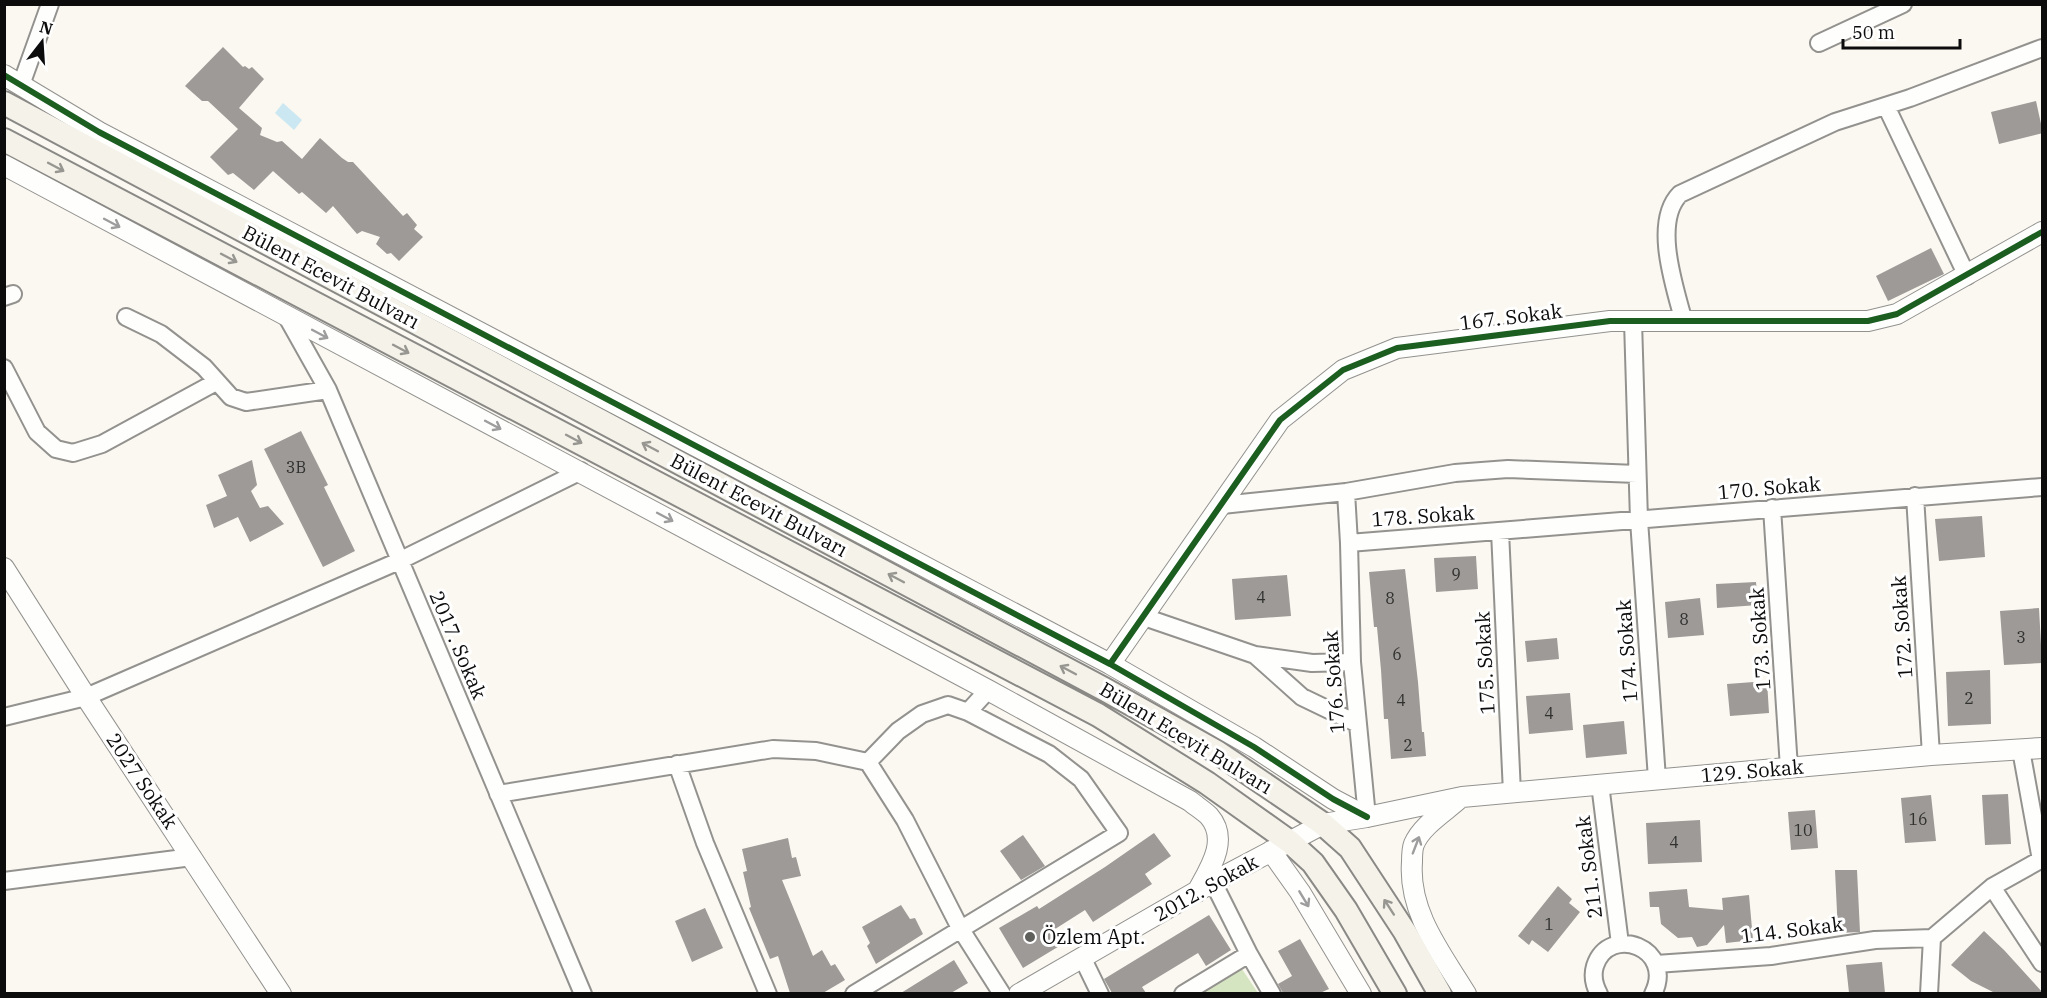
<svg xmlns="http://www.w3.org/2000/svg" width="2047" height="998" font-family="'IBM Plex Serif',serif">
  <style>
    .forest { fill: #d6e5c1 }
    .water { fill: #cae7f2 }
    .building { fill: #9d9a97 }
    .lines { fill: none; stroke-linecap: round; stroke-linejoin: round }
    .minor-casing { stroke: #93928f; stroke-width: 20 }
    .tertiary-casing { stroke: #93928f; stroke-width: 22 }
    .secondary-casing { stroke: #8a8986; stroke-width: 26 }
    .minor { stroke: #fefefd; stroke-width: 16 }
    .tertiary { stroke: #fefefd; stroke-width: 20 }
    .secondary { stroke: #f4f2e9; stroke-width: 22 }
    .cycleway-casing { stroke: #fff; stroke-width: 10 }
    .cycleway { stroke: #1b5e20; stroke-width: 6 }
    .oneway { stroke: #979691 }
    .oneway2 { stroke: #9d9d9d }
    .poi-dot { fill: #5f5f5c; stroke: #fff; stroke-width: 2 }
    .labels { text-anchor: middle; stroke-width: 6; stroke-linejoin: round; paint-order: stroke }
    .number-label { font-size: 16px; fill: #30302f }
    .street-label { font-size: 20px; fill: #0c0c0c; stroke: #fff }
    .poi-label { font-size: 20px; fill: #0c0c0c; stroke: #fff; text-anchor: start }
  </style>
  <rect width="100%" height="100%" fill="#faf8f1"/>
  <!-- forest -->
  <path class="forest" d="M1240 966 1258 993 1198 994Z"/>
  <!-- water -->
  <path class="water" d="M283 103 302 120 294 130 275 113Z"/>
  <!-- building -->
  <path class="building" d="M223 47 243 67 245 66 249 69 252 67 264 79 239 108 262 128 260 135 277 142 282 141 302 159 320 138 342 158 348 162H353L403 216 407 213 417 225 414 229 423 237 399 261 391 253 387 254 376 244 380 237 362 231 357 234 333 206 326 213 302 192 299 194 273 171 254 190 233 173 228 175 210 157 238 129 208 101H202L185 86Z
    M2036 101 2043 133 1999 144 1991 112Z
    M1931 248 1944 274 1888 301 1876 276Z
    M301 431 328 485 324 487 355 551 323 567 264 449Z
    M252 460 257 485 251 491 260 508 268 506 284 524 250 542 238 517 214 528 206 505 227 496 218 475Z
    M1982 516 1985 557 1939 561 1935 519Z
    M1476 556 1478 589 1436 592 1434 558Z
    M1405 569 1418 682 1422 732H1424L1426 756 1391 759 1388 719H1384L1381 670 1377 627H1374L1369 572Z
    M1287 575 1291 616 1235 620 1232 579Z
    M1756 582 1758 605 1717 608 1716 584Z
    M1700 598 1704 635 1668 638 1665 602Z
    M2039 608 2042 663 2004 665 2000 611Z
    M1557 638 1559 659 1527 662 1525 641Z
    M1990 670 1991 724 1948 726 1946 672Z
    M1767 681 1769 713 1730 716 1727 684Z
    M1570 693 1573 730 1529 734 1526 696Z
    M1624 721 1627 754 1586 758 1583 725Z
    M2008 794 2011 844 1985 845 1982 795Z
    M1931 795 1936 841 1905 843 1901 798Z
    M1815 810 1818 848 1791 850 1788 812Z
    M1700 820 1702 862 1648 864 1646 823Z
    M1154 833 1171 856 1145 874 1152 884 1093 922 1085 910 1052 931 1061 945 1023 968 999 928 1037 906 1039 909 1105 867Z
    M1023 835 1045 866 1021 880 1000 851Z
    M788 838 792 858 796 857 801 876 782 880 813 956 822 950 831 966 835 964 845 980 823 993H790L778 956 770 959 749 908 751 907 743 872 747 871 742 849Z
    M1835 870H1857L1860 932 1838 933Z
    M1558 886 1572 899 1569 903 1580 912 1548 952 1532 940 1529 945 1518 936Z
    M1687 889 1689 907 1723 910 1722 898 1749 895 1753 940 1726 943 1724 925 1707 945 1697 947 1692 937 1678 938 1661 924 1659 907H1650L1649 892Z
    M901 905 910 919 915 918 923 934 876 964 867 946 870 943 862 927Z
    M705 908 723 948 692 962 675 921Z
    M1209 915 1231 950 1206 966 1198 953 1142 987 1146 993H1112L1104 979Z
    M1984 931 2004 950 2043 993H1995L1971 981 1951 965Z
    M1300 939 1329 989 1320 993H1283L1278 984 1292 976 1278 951Z
    M954 960 968 983 951 993H901Z
    M1882 962 1885 993H1849L1846 965Z"/>
  <g class="lines">
    <!-- minor casing -->
    <g class="minor-casing">
      <path id="minor" d="M1819 43 1903 4
        M21 85 50 4
        M1886 106 1967 276
        M4 297 13 294
        M126 317 161 334 204 367 231 397 246 402 328 390
        M287 317 328 390 583 994
        M1633 321 1639 520 1657 779
        M1684 322C1675 288 1652 222 1680 194L1835 122 1910 98 2042 48
        M4 368 37 432 56 449 73 453 102 444 216 382
        M1346 492 1349 543 1352 662 1367 817
        M1915 496 1931 755
        M1222 505 1346 492 1455 473 1508 469 1637 474
        M1772 508 1789 768
        M1500 531 1512 793
        M1349 543 2042 487
        M1144 617 1255 655 1312 663 1352 662
        M1255 655 1302 697 1358 724
        M988 690 968 712 948 705 922 714 898 731 868 762 905 820 960 928 1002 994
        M4 717 86 697 399 561 581 471
        M2021 750 2041 860
        M677 764 705 843 768 994
        M1600 784 1620 944
        M498 794 773 749 816 751 868 762
        M4 881 192 857
        M1213 882 1249 954 1272 994
        M1992 887 2042 963
        M1082 957 1100 994
        M1656 964 1771 956 1875 940 1932 938
        M854 994 1119 833 1081 779 1049 754 968 712
        M1183 994 1249 954
        M1599 994C1594 985 1592 976 1595 966 1609 923 1676 948 1653 994
        M1929 994 1932 938 1992 887 2042 859"/>
    </g>
    <!-- tertiary casing -->
    <g class="tertiary-casing">
      <path id="tertiary" d="M4 75 99 132 1110 664 1254 747 1333 799 1367 817
        M4 165 988 690 1190 801C1196 806 1204 811 1209 816 1230 840 1209 870 1197 892
        M4 568 86 697 281 994
        M1110 664 1280 420 1343 370 1397 348 1610 321H1868L1897 314 2042 232
        M1460 798C1446 811 1422 825 1414 844 1412 849 1412 857 1412 862 1408 912 1441 953 1466 994
        M1271 851 1300 892 1361 994
        M1019 994 1213 882 1323 824 1367 817 1462 797 1931 755 2042 748"/>
    </g>
    <!-- secondary casing -->
    <g class="secondary-casing">
      <path id="secondary" d="M4 103 1104 689 1217 752 1323 824 1350 848 1405 932 1440 994
        M4 140 1098 715 1207 783 1290 842 1313 863 1346 910 1395 994"/>
    </g>
    <!-- minor -->
    <use href="#minor" class="minor"/>
    <!-- tertiary -->
    <use href="#tertiary" class="tertiary"/>
    <!-- secondary -->
    <use href="#secondary" class="secondary"/>
    <!-- cycleway casing -->
    <g class="cycleway-casing">
      <path id="cycleway" d="M4 75 99 132 1110 664 1254 747 1333 799 1367 817
        M1110 664 1280 420 1343 370 1397 348 1610 321H1868L1897 314 2042 232"/>
    </g>
    <!-- cycleway -->
    <use href="#cycleway" class="cycleway"/>
  </g>
  <!-- one-way arrows -->
  <defs><path id="oneway-shaft" d="M-6 0H5M1.5-3L5.5 0L1.5 3" fill="none" stroke-width="1.6" stroke-linecap="round" stroke-linejoin="round" transform="scale(1.5)"/></defs>
  <g class="oneway">
    <use href="#oneway-shaft" transform="translate(56 167) rotate(28)"/>
    <use href="#oneway-shaft" transform="translate(229 258) rotate(28)"/>
    <use href="#oneway-shaft" transform="translate(401 349) rotate(28)"/>
    <use href="#oneway-shaft" transform="translate(574 439) rotate(28)"/>
    <use href="#oneway-shaft" transform="translate(650 447) rotate(-152)"/>
    <use href="#oneway-shaft" transform="translate(896 578) rotate(-152)"/>
    <use href="#oneway-shaft" transform="translate(1068 670) rotate(-152)"/>
    <use href="#oneway-shaft" transform="translate(1389 907) rotate(-123)"/>
  </g>
  <g class="oneway2">
    <use href="#oneway-shaft" transform="translate(112 223) rotate(28)"/>
    <use href="#oneway-shaft" transform="translate(320 334) rotate(28)"/>
    <use href="#oneway-shaft" transform="translate(493 425) rotate(28)"/>
    <use href="#oneway-shaft" transform="translate(665 517) rotate(28)"/>
    <use href="#oneway-shaft" transform="translate(1416 845) rotate(-69)"/>
    <use href="#oneway-shaft" transform="translate(1304 899) rotate(59)"/>
  </g>
  <!-- markers -->
  <circle class="poi-dot" cx="1030" cy="937" r="6"/>
  <g class="labels">
    <!-- number labels -->
    <g class="number-label">
      <text x="296" y="473">3B</text>
      <text x="1456" y="580">9</text>
      <text x="1261" y="603">4</text>
      <text x="1390" y="604">8</text>
      <text x="1684" y="625">8</text>
      <text x="2021" y="643">3</text>
      <text x="1397" y="660">6</text>
      <text x="1969" y="704">2</text>
      <text x="1401" y="706">4</text>
      <text x="1549" y="719">4</text>
      <text x="1408" y="751">2</text>
      <text x="1918" y="825">16</text>
      <text x="1803" y="836">10</text>
      <text x="1674" y="848">4</text>
      <text x="1549" y="930">1</text>
    </g>
    <!-- street labels -->
    <g class="street-label">
      <text transform="translate(331 277) rotate(28)" y="7">Bülent Ecevit Bulvarı</text>
      <text transform="translate(1511 317) rotate(-7)" y="7">167. Sokak</text>
      <text transform="translate(1769 488) rotate(-5)" y="7">170. Sokak</text>
      <text transform="translate(759 505) rotate(28)" y="7">Bülent Ecevit Bulvarı</text>
      <text transform="translate(1423 516) rotate(-4)" y="7">178. Sokak</text>
      <text transform="translate(1902 627) rotate(-94)" y="7">172. Sokak</text>
      <text transform="translate(1760 639) rotate(-94)" y="7">173. Sokak</text>
      <text transform="translate(458 645) rotate(67)" y="7">2017. Sokak</text>
      <text transform="translate(1627 651) rotate(-94)" y="7">174. Sokak</text>
      <text transform="translate(1485 663) rotate(-93)" y="7">175. Sokak</text>
      <text transform="translate(1334 682) rotate(-94)" y="7">176. Sokak</text>
      <text transform="translate(1186 738) rotate(31)" y="7">Bülent Ecevit Bulvarı</text>
      <text transform="translate(1752 771) rotate(-5)" y="7">129. Sokak</text>
      <text transform="translate(142 781) rotate(56)" y="7">2027 Sokak</text>
      <text transform="translate(1589 867) rotate(-97)" y="7">211. Sokak</text>
      <text transform="translate(1206 888) rotate(-29)" y="7">2012. Sokak</text>
      <text transform="translate(1792 930) rotate(-7)" y="7">114. Sokak</text>
    </g>
    <!-- poi labels -->
    <g class="poi-label">
      <text x="1042" y="944">Özlem Apt.</text>
    </g>
  </g>
  <!-- border -->
  <rect width="2047" height="998" fill="none" stroke="#0c0c0c" stroke-width="12"/>
  <!-- north arrow -->
  <g transform="translate(42 42) rotate(17)" stroke="#ffffff" stroke-width="4.5" paint-order="stroke">
  <path d="M0-4.5L10 22L0 15L-10 22Z" fill="#0c0c0c"/>
  <text y="-9" font-size="16" font-weight="bold" text-anchor="middle" fill="#0c0c0c">N</text>
  </g>
  <!-- scale -->
  <path d="M1843 39v9h117v-9" fill="none" stroke="#0c0c0c" stroke-width="3"/>
  <text x="1852" y="39" font-size="18" fill="#0c0c0c" stroke="#ffffff" stroke-width="4.5" paint-order="stroke">50 m</text>
</svg>
